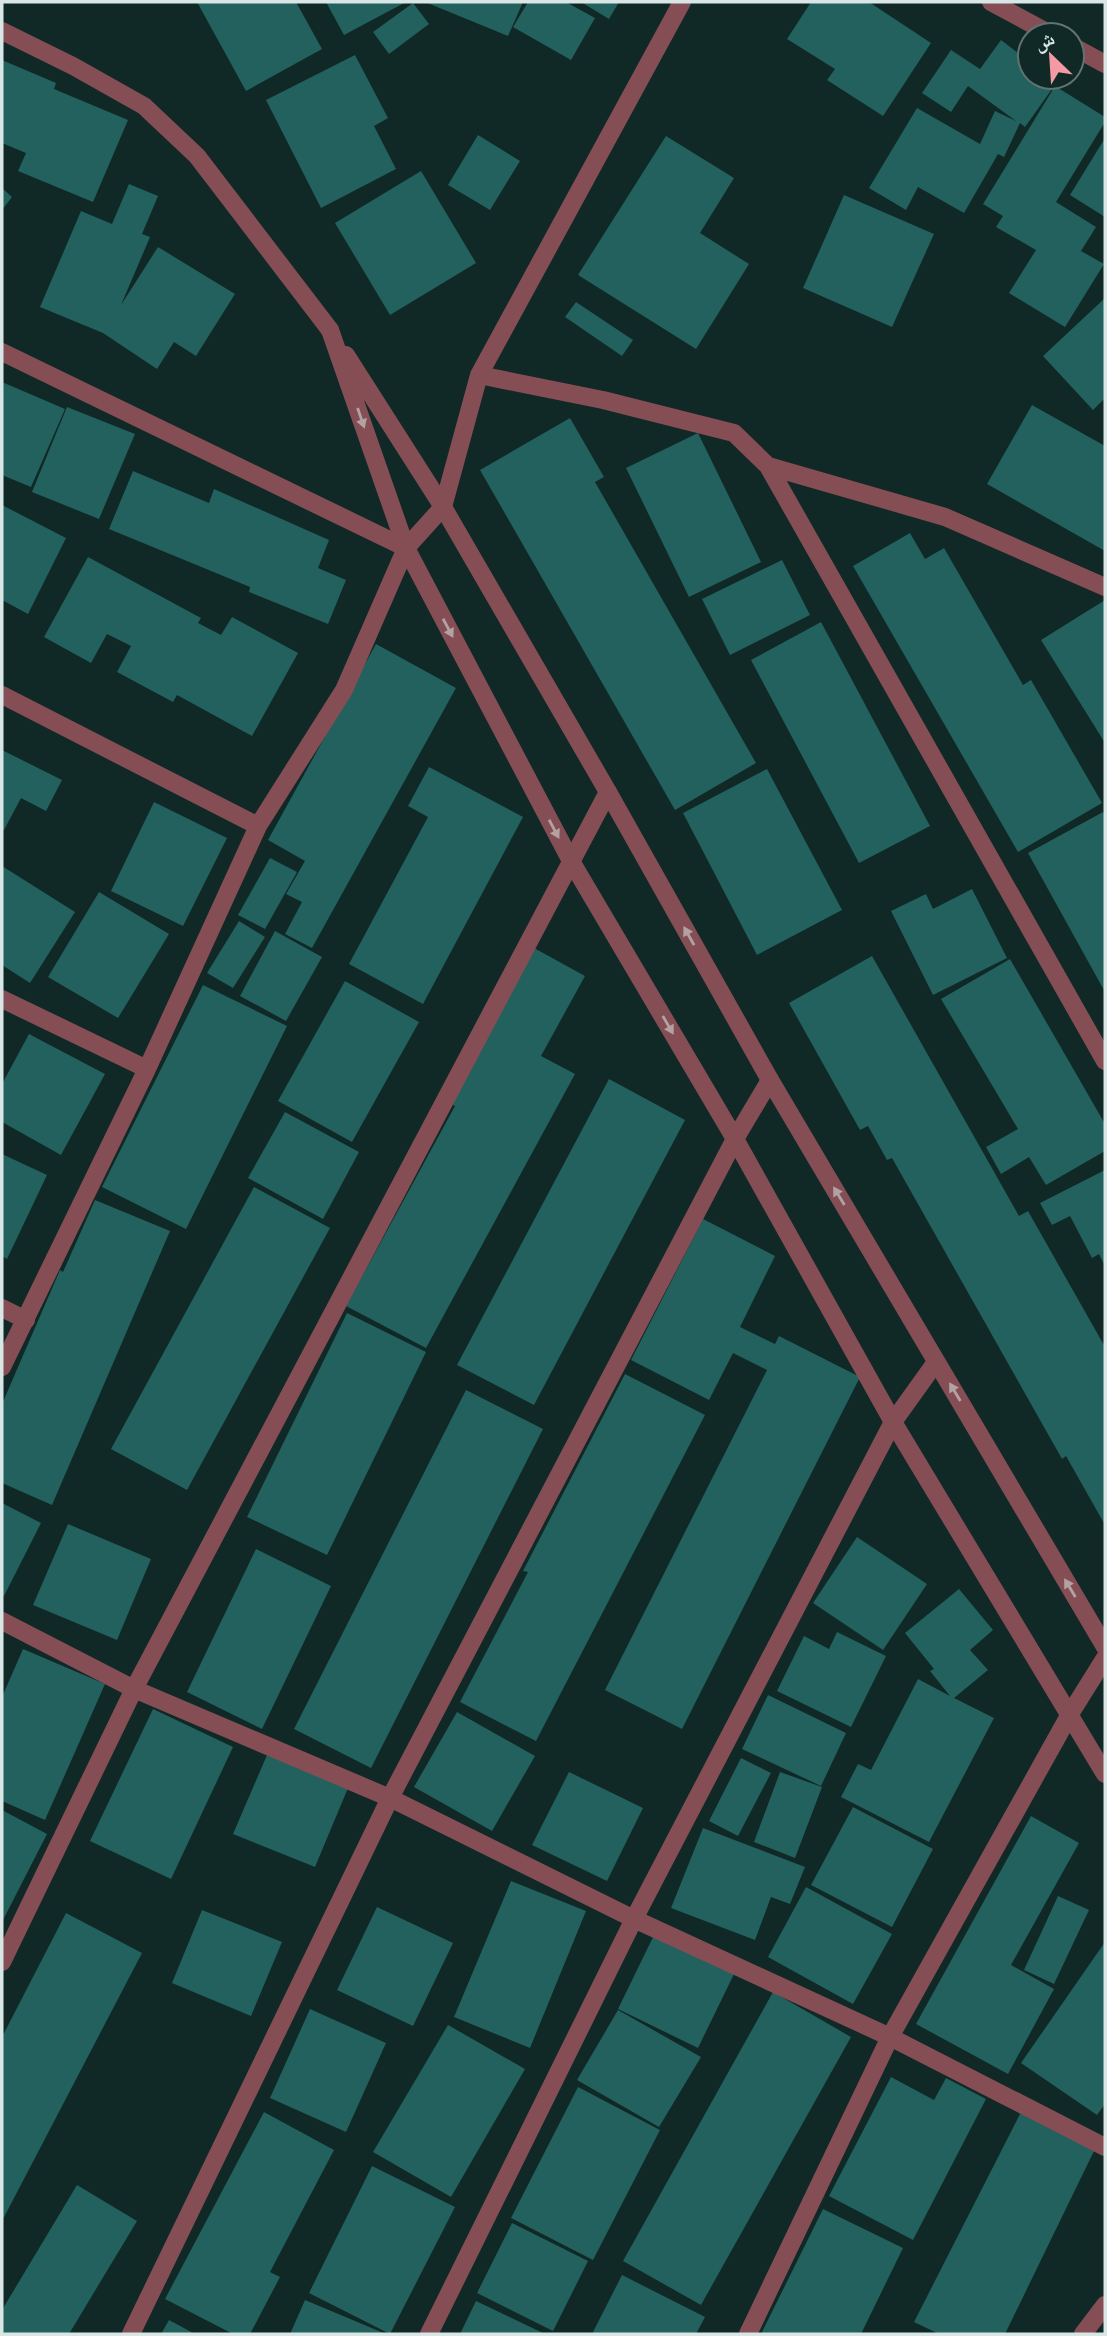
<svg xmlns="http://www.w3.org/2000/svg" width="1107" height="2336" font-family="Helvetica,'Noto Naskh Arabic',sans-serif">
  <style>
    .building { fill: #22615d }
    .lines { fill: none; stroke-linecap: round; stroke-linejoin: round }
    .minor { stroke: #854e55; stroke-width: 18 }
    .tertiary { stroke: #854e55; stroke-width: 18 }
    .oneway { fill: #b3a2a4 }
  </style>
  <rect width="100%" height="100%" fill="#102826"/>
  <path class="building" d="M 197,2 L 296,2 L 322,49 L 246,91 Z
    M 326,2 L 406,2 L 344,35 Z
    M 425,2 L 523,2 L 508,36 Z
    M 528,2 L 566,2 L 595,18 L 571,60 L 513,27 Z
    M 581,2 L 619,2 L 609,19 Z
    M 811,2 L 869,2 L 931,43 L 883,116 L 827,80 L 835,69 L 787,39 Z
    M 413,3 L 429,24 L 389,54 L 373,32 Z
    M 1001,40 L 1030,62 L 1030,77 L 1051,77 L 1057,82 L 1025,127 L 1020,123 L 1004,157 L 998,154 L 964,213 L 918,187 L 906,210 L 869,188 L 917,108 L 980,144 L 995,111 L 1016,121 L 968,86 L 951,112 L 922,93 L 951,50 L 980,69 Z
    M 355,55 L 388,118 L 374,126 L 396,169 L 321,208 L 266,100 Z
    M 2,60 L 56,83 L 54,89 L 128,120 L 93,202 L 18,171 L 26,153 L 2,143 Z
    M 1055,86 L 1105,117 L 1105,122 L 1056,202 L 1096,227 L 1081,251 L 1104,264 L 1065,327 L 1009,293 L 1036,250 L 996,227 L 1003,216 L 983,204 Z
    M 478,135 L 520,161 L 490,210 L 448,185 Z
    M 666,136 L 734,178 L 700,233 L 749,264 L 696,349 L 578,275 Z
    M 1105,138 L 1105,217 L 1070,195 Z
    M 421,171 L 476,263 L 390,315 L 335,223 Z
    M 129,184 L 158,196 L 142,234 L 150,237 L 121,305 L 158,247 L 235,294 L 196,356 L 174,342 L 157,369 L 103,333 L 40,307 L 81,211 L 112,224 Z
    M 2,188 L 12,197 L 2,210 Z
    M 844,195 L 934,234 L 892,327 L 803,288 Z
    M 1105,298 L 1105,398 L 1093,410 L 1043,356 Z
    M 576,302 L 633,340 L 622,356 L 565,317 Z
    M 2,382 L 65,409 L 31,487 L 2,475 Z
    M 1032,405 L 1105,446 L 1105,551 L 987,484 Z
    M 67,407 L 135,434 L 99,519 L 32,492 Z
    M 570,418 L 604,477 L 595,482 L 756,763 L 675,810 L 480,470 Z
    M 698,433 L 761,562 L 689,597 L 626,468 Z
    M 133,471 L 209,503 L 214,489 L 329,540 L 318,568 L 346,580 L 328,624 L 249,592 L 250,587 L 109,529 Z
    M 2,505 L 66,538 L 28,614 L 2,600 Z
    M 910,533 L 925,559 L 944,548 L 1023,685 L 1031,680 L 1102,803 L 1018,852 L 853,566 Z
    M 88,557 L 201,618 L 198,623 L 221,635 L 232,617 L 298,653 L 252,736 L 177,695 L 173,702 L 117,672 L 131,646 L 107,634 L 91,663 L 44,637 Z
    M 782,560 L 810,615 L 730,655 L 702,599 Z
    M 1105,600 L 1105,743 L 1041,640 Z
    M 821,622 L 930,826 L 859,863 L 751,660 Z
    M 376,644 L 456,688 L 312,948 L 285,934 L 302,902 L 286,894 L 305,861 L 268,840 Z
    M 2,750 L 62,780 L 46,811 L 21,798 L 4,830 L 2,829 Z
    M 429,767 L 523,817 L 423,1004 L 349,964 L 428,817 L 408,806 Z
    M 767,769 L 842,910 L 757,955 L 683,813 Z
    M 154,802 L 227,838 L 183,926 L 111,891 Z
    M 1103,812 L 1105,816 L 1105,992 L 1028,853 Z
    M 270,858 L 297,872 L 265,929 L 238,915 Z
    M 2,866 L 75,912 L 30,983 L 2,965 Z
    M 972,889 L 1007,958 L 933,995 L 891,911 L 926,894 L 933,909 Z
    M 99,892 L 169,934 L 118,1018 L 48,977 Z
    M 239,921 L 265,937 L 233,988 L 207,973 Z
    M 275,931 L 322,957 L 286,1021 L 240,996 Z
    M 534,948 L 585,976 L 541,1056 L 575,1074 L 426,1348 L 346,1306 L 455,1106 L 450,1103 Z
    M 872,956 L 1019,1216 L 1028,1211 L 1105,1347 L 1105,1525 L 1066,1456 L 1062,1459 L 892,1158 L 887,1160 L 868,1126 L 860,1130 L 789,1003 Z
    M 1010,959 L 1105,1124 L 1105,1151 L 1046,1185 L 1029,1157 L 1001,1174 L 986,1147 L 1018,1129 L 941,999 Z
    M 345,981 L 419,1022 L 352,1142 L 278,1101 Z
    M 203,985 L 287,1026 L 186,1229 L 102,1187 Z
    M 29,1034 L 105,1074 L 61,1155 L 2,1122 L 2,1084 Z
    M 609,1079 L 685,1120 L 534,1405 L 457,1365 Z
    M 285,1112 L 359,1152 L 323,1219 L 248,1178 Z
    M 2,1154 L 47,1175 L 7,1259 L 2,1256 Z
    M 1105,1170 L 1105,1266 L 1099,1254 L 1092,1258 L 1070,1216 L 1052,1225 L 1040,1203 Z
    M 254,1187 L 330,1228 L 187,1490 L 111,1449 Z
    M 95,1200 L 170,1231 L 52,1505 L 2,1483 L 2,1404 L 60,1270 L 63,1272 Z
    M 703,1219 L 775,1256 L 740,1327 L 775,1344 L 779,1336 L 860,1377 L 682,1729 L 605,1690 L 767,1370 L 733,1353 L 709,1400 L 631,1360 Z
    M 347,1313 L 426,1352 L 327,1555 L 247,1517 Z
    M 625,1374 L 705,1415 L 536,1741 L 460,1702 L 528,1572 L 523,1571 Z
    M 466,1390 L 543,1429 L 371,1768 L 294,1729 Z
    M 2,1503 L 41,1523 L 4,1596 L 2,1595 Z
    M 68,1524 L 151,1559 L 117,1640 L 33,1605 Z
    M 857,1537 L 927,1584 L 883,1650 L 813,1603 Z
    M 256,1549 L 331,1586 L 262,1729 L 187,1692 Z
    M 959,1589 L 993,1630 L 970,1650 L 988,1670 L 954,1698 L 994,1718 L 929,1842 L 841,1797 L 858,1764 L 871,1770 L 918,1679 L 950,1696 L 930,1671 L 934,1669 L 905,1633 Z
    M 837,1632 L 886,1656 L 851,1727 L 777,1691 L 804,1636 L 829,1649 Z
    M 23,1649 L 105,1684 L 45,1820 L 2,1801 L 2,1697 Z
    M 768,1695 L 846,1733 L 821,1786 L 742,1749 Z
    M 153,1709 L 233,1747 L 171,1879 L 90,1841 Z
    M 457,1712 L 535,1756 L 492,1831 L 414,1787 Z
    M 267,1755 L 348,1788 L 315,1867 L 233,1834 Z
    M 741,1758 L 771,1773 L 738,1836 L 709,1821 Z
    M 569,1772 L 643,1808 L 607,1881 L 532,1845 Z
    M 780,1772 L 822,1787 L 795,1858 L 754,1842 Z
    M 853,1807 L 933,1849 L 892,1927 L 811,1885 Z
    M 2,1810 L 47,1834 L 2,1922 Z
    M 1031,1816 L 1079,1843 L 1011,1965 L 1054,1989 L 1008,2074 L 916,2024 Z
    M 703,1828 L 805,1867 L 790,1904 L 771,1897 L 755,1940 L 671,1908 Z
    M 511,1881 L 586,1911 L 530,2048 L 454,2017 Z
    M 806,1887 L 892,1934 L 853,2004 L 768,1957 Z
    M 1058,1896 L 1089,1910 L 1054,1984 L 1024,1970 Z
    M 377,1907 L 453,1943 L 413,2026 L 337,1990 Z
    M 202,1910 L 282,1942 L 251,2016 L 172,1983 Z
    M 66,1913 L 142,1953 L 2,2221 L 2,2037 Z
    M 656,1931 L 736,1970 L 698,2048 L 618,2009 Z
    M 1105,1942 L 1105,2104 L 1097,2115 L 1021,2063 Z
    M 773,1992 L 851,2037 L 701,2305 L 623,2261 Z
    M 310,2009 L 386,2043 L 346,2132 L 270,2098 Z
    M 618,2010 L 701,2057 L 659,2127 L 577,2080 Z
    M 448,2025 L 525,2069 L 451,2197 L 373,2152 Z
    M 891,2077 L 934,2100 L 946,2078 L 986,2099 L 913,2240 L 829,2196 Z
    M 578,2087 L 660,2130 L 593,2260 L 511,2218 Z
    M 264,2112 L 334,2150 L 270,2272 L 280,2277 L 250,2334 L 233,2334 L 165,2299 Z
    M 1021,2112 L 1095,2149 L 1005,2334 L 939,2334 L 914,2322 Z
    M 372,2166 L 455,2207 L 390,2334 L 309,2293 Z
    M 77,2185 L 137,2221 L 69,2334 L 2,2334 L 2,2310 Z
    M 823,2209 L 903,2248 L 861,2334 L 761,2334 Z
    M 512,2223 L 588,2261 L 553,2331 L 477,2293 Z
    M 622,2275 L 705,2317 L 696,2334 L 592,2334 Z
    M 305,2300 L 386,2334 L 290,2334 Z
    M 476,2301 L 545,2334 L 460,2334 Z
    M 169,2320 L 195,2334 L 161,2334 Z"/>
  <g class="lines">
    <path class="minor" d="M 991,2 L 1052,35
      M 2,31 L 73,66 L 144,106 L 197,156 L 330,330
      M 1072,46 L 1105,64
      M 2,352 L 406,548
      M 479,375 L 603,400 L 734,433 L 768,466 L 945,517 L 1105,587
      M 768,466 L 1105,1061
      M 2,695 L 258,826
      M 2,999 L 147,1069
      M 2,1308 L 26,1320
      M 2,1367 L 147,1069 L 258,826 L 344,690 L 406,548 L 443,507 L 479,375 L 682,2
      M 2,1621 L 134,1689 L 390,1798 L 634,1919 L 890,2037 L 1105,2147
      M 2,1962 L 134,1689 L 608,792
      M 131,2334 L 390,1798 L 735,1139 L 770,1080
      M 429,2334 L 634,1919 L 893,1422 L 936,1362
      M 748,2334 L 890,2037 L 1070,1714 L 1105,1658"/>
    <path class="tertiary" d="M 330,330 L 406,548 L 571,861 L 735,1139 L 893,1422 L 1105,1774
      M 346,355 L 443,507 L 608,792 L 770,1080 L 1105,1647
      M 1083,2334 L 1105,2305"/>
  </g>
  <defs><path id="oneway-solid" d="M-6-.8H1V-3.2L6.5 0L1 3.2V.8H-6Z" transform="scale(1.75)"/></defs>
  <g class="oneway">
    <use href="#oneway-solid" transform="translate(361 418) rotate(71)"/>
    <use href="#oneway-solid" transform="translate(448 628) rotate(62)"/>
    <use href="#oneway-solid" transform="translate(554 829) rotate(62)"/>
    <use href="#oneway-solid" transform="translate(689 936) rotate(-119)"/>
    <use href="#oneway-solid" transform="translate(668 1025) rotate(60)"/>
    <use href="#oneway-solid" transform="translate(839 1196) rotate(-121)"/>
    <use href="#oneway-solid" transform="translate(955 1392) rotate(-121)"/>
    <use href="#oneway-solid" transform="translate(1070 1588) rotate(-121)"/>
  </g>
  <rect width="1107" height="2336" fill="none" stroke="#d8e6e5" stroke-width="7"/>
  <g transform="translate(1051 56) rotate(335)"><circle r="33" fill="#102826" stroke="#607472" stroke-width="2"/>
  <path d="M0-5L12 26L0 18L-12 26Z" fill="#f49aa4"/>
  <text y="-10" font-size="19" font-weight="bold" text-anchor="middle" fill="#d8e6e5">ش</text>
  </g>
</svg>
